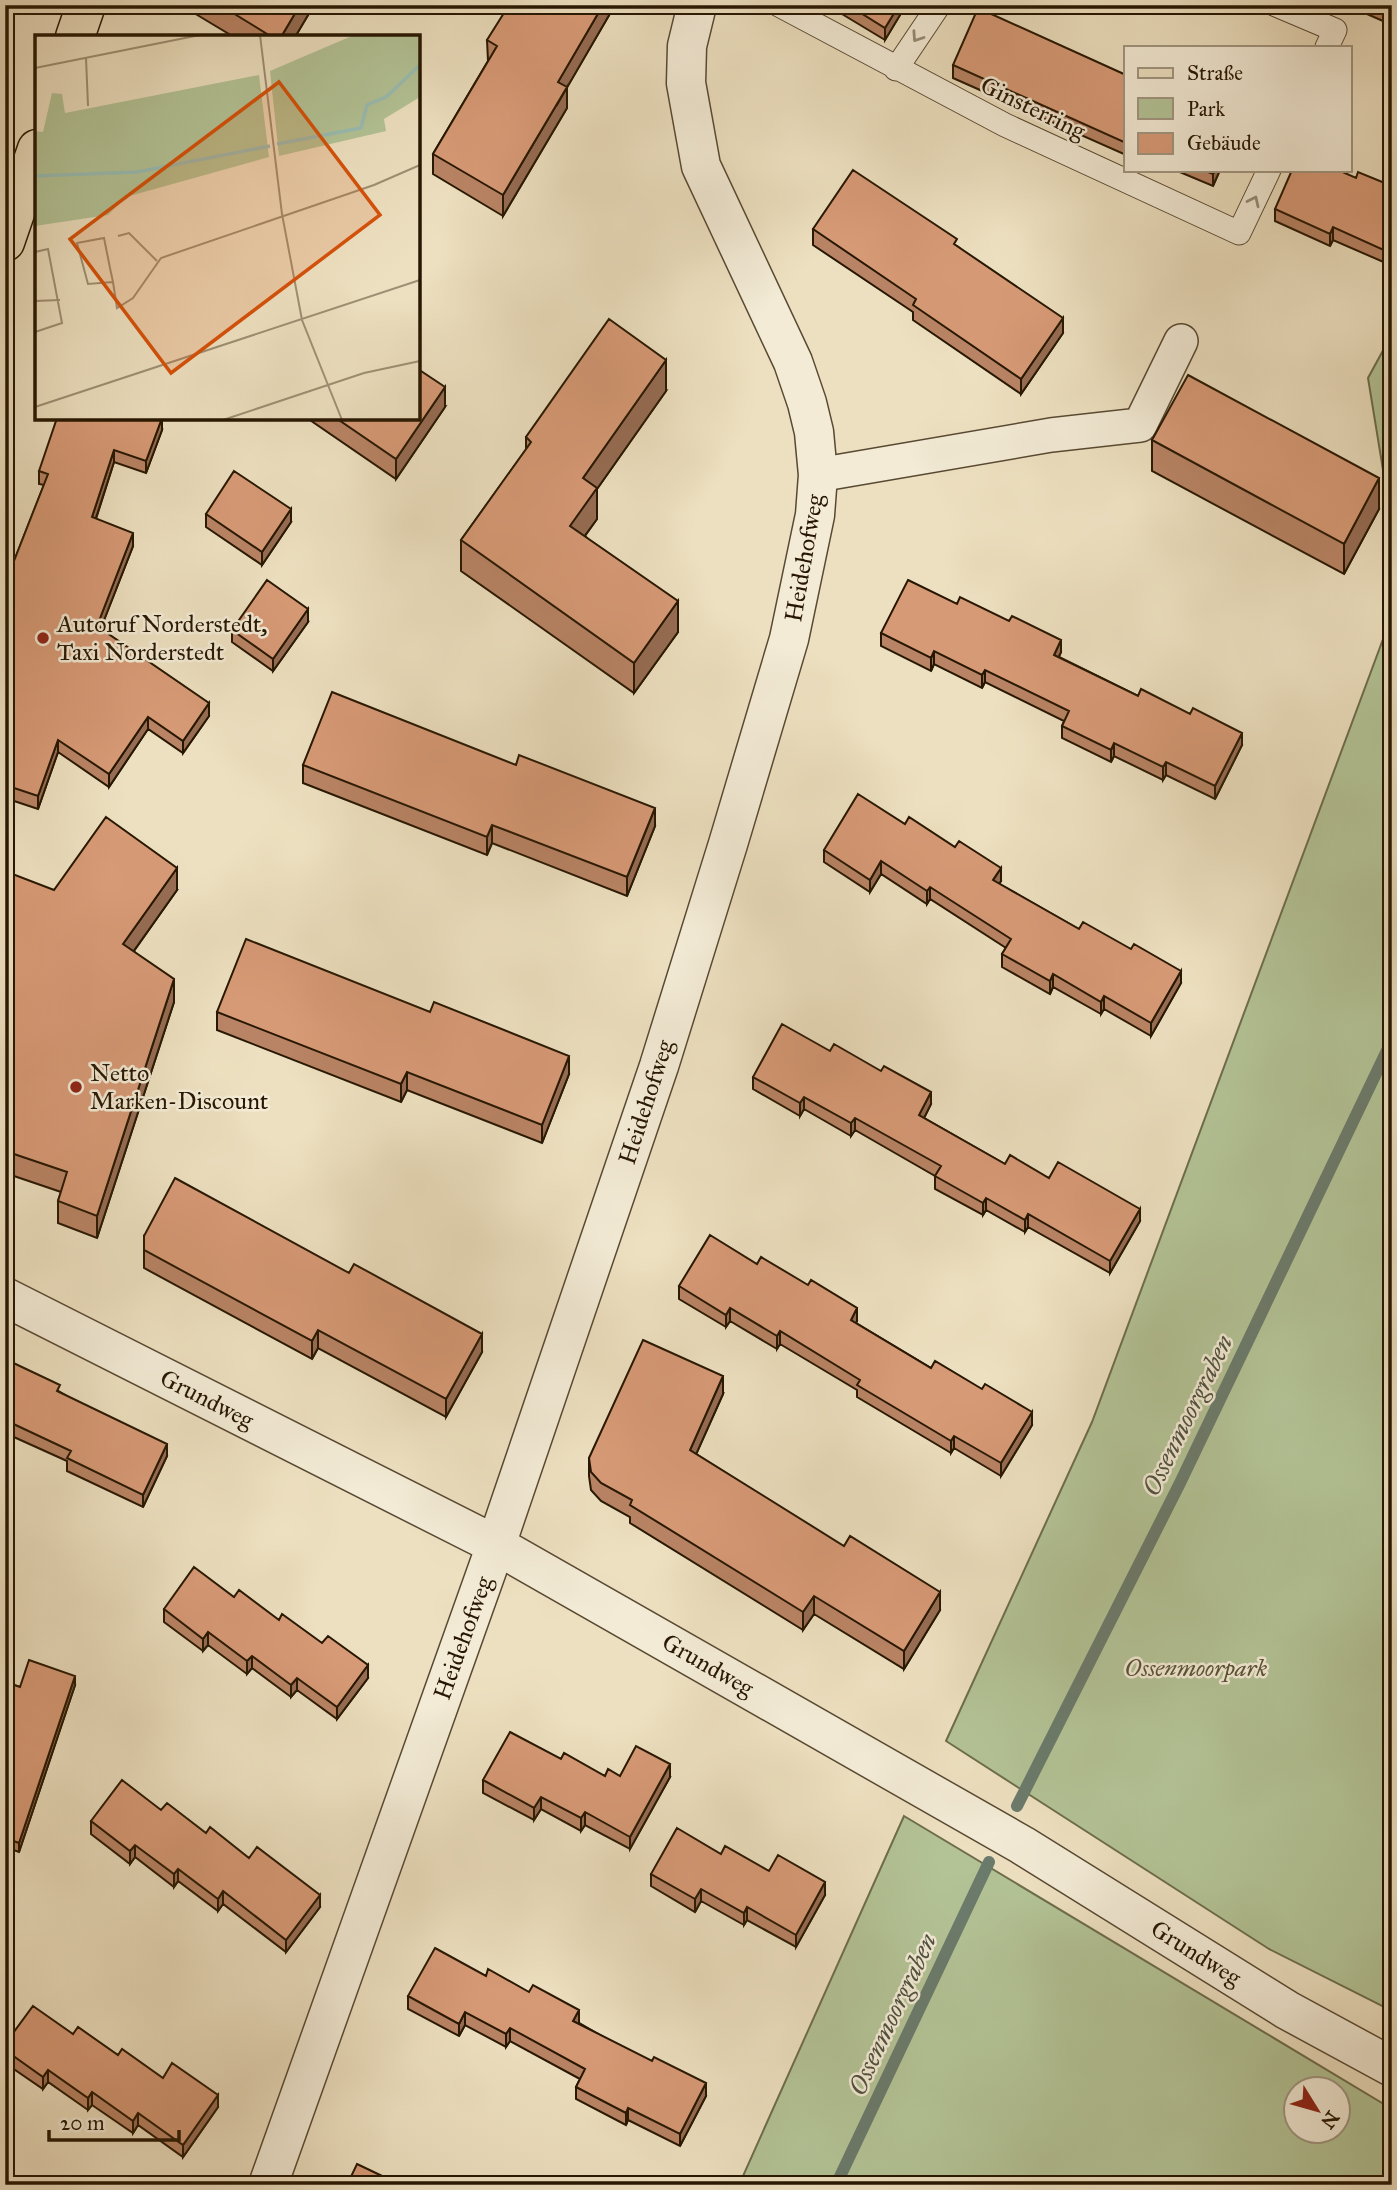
<svg xmlns="http://www.w3.org/2000/svg" width="1397" height="2190" font-family="'IM FELL Great Primer',serif">
  <style>
    .green { fill: #b3c396; stroke: #6d6d4c; stroke-width: 2; fill-rule: evenodd }
    .lines { fill: none; stroke-linecap: round; stroke-linejoin: round }
    .stream { stroke: #6b7b6c; stroke-width: 12 }
    .service-casing { stroke: #584932; stroke-width: 25 }
    .pedestrian-casing { stroke: #584932; stroke-width: 36 }
    .minor-casing { stroke: #584932; stroke-width: 41 }
    .primary-casing { stroke: #271702; stroke-width: 41 }
    .service { stroke: #f3ebd6; stroke-width: 23 }
    .pedestrian { stroke: #f3ebd6; stroke-width: 33 }
    .minor { stroke: #f3ebd6; stroke-width: 38 }
    .primary { stroke: #ede0c0; stroke-width: 38 }
    .wall { fill: #b98465; stroke: #271702; stroke-width: 2 }
    .shaded-wall { fill: #966c53; stroke: #271702; stroke-width: 2 }
    .building { fill: #d79a76; stroke: #271702; stroke-width: 2 }
    .oneway { stroke: #978c77 }
    .poi-dot { fill: #8f2418; stroke: #f3ebd6; stroke-width: 2.5 }
    .labels { text-anchor: middle; stroke-width: 5; stroke-linejoin: round; paint-order: stroke }
    .street-label { font-size: 24px; fill: #271702; stroke: #f3ebd6 }
    .poi-label { font-size: 24px; fill: #271702; stroke: #f3ebd6; text-anchor: start }
    .park-label { font-size: 24px; font-style: italic; fill: #585336; stroke: #f3ebd6 }
    .water-label { font-size: 26px; font-style: italic; fill: #4f5140; stroke: #f3ebd6 }
    .inset-river { fill: none; stroke: #99bdb2; stroke-width: 3.5 }
    .inset-road { fill: none; stroke: #9e9074; stroke-width: 2 }
    .view { fill: #d5520b; fill-opacity: 0.15; stroke: #d5520b; stroke-width: 3.5 }
    .inset-edge { fill: none; stroke: #271702; stroke-width: 3.5 }
  </style>
  <rect width="100%" height="100%" fill="#ede0c0"/>
  <filter id="stains"><feTurbulence type="fractalNoise" baseFrequency=".00286" numOctaves="4"/><feColorMatrix values="0 0 0 0 .2 0 0 0 0 .09 0 0 0 0 .02 0 0 0 .5 -.17"/></filter>
  <radialGradient id="worn" r=".72"><stop offset=".6" stop-color="#630" stop-opacity="0"/><stop offset="1" stop-color="#630" stop-opacity=".3"/></radialGradient>
  <path class="green" d="M 1392,334 L 1392,525 L 1368,378 Z
    M 1392,615 L 1392,2011 L 1269,1949 L 946,1741 L 1092,1422 Z
    M 904,1816 L 1392,2109 L 1392,2185 L 739,2185 ZM 1296,2088 L 1338,2088 L 1338,2130 L 1296,2130 Z"/>
  <g class="lines">
    <path class="stream" d="M 1017,1806 L 1180,1483 L 1392,1040
      M 836,2185 L 989,1862"/>
    <defs>
      <path id="service" d="M 779,5 L 1005,125 L 1239,233 L 1269,170
        M 1276,5 L 1335,30 L 1327,47
        M 896,69 L 939,5"/>
      <path id="pedestrian" d="M 818,475 L 1051,435 L 1140,425 L 1181,341"/>
      <path id="minor" d="M 5,1297 L 496,1545 L 1022,1845 L 1287,2010 L 1392,2067
        M 268,2185 L 496,1545 L 659,1066 L 728,844 L 789,639 L 815,515 L 818,475 L 814,432 L 807,403 L 793,362 L 701,166 L 686,83 L 687,46 L 697,5"/>
      <path id="primary" d="M 75,37 L 86,5
        M 5,242 L 37,149"/>
    </defs>
    <use href="#service" class="service-casing"/>
    <use href="#pedestrian" class="pedestrian-casing"/>
    <use href="#minor" class="minor-casing"/>
    <use href="#primary" class="primary-casing"/>
    <use href="#service" class="service"/>
    <use href="#pedestrian" class="pedestrian"/>
    <use href="#minor" class="minor"/>
    <use href="#primary" class="primary"/>
  </g>
  <path class="wall" d="M 194,5 L 314,5 L 295,37 L 234,37 L 194,13 Z
    M 615,5 L 567,87 L 567,108 L 503,216 L 433,174 L 433,154 L 488,61 L 487,40 Z
    M 832,5 L 906,5 L 885,40 L 832,8 Z
    M 1367,5 L 1392,5 L 1392,25 L 1367,14 Z
    M 953,65 L 1126,75 L 1126,155 L 953,78 Z
    M 1175,170 L 1220,170 L 1213,186 Z
    M 1356,178 L 1392,186 L 1392,257 L 1388,264 L 1333,240 L 1330,246 L 1275,221 L 1275,209 Z
    M 813,229 L 957,246 L 1063,333 L 1021,394 L 913,320 L 913,312 L 813,245 Z
    M 666,391 L 597,489 L 597,519 L 585,536 L 678,632 L 634,693 L 461,571 L 461,540 L 526,450 L 526,437 Z
    M 445,407 L 396,479 L 307,418 L 418,418 Z
    M 162,430 L 146,473 L 114,462 L 96,519 L 133,546 L 101,628 L 209,716 L 183,753 L 148,729 L 109,787 L 58,752 L 38,809 L 5,798 L 5,584 L 44,485 L 39,484 L 39,471 Z
    M 1152,440 L 1379,509 L 1344,574 L 1152,471 Z
    M 206,514 L 291,522 L 262,565 L 206,527 Z
    M 957,604 L 1061,652 L 1059,657 L 1138,696 L 1242,745 L 1215,799 L 1166,775 L 1163,780 L 1114,756 L 1111,762 L 1062,738 L 1062,726 L 1064,721 L 985,682 L 982,688 L 934,664 L 931,671 L 881,646 L 881,633 Z
    M 308,622 L 273,671 L 232,642 L 232,630 Z
    M 303,765 L 655,826 L 627,896 L 492,843 L 487,855 L 303,783 Z
    M 905,824 L 1001,881 L 999,884 L 1079,929 L 1181,983 L 1151,1036 L 1104,1009 L 1101,1014 L 1053,987 L 1050,994 L 1002,967 L 1002,954 L 1006,948 L 930,899 L 927,904 L 881,874 L 870,892 L 824,862 L 824,850 Z
    M 5,886 L 54,890 L 177,890 L 134,951 L 174,1002 L 97,1238 L 58,1223 L 58,1201 L 61,1192 L 5,1173 Z
    M 217,1012 L 569,1074 L 542,1143 L 407,1090 L 401,1102 L 217,1030 Z
    M 830,1051 L 931,1104 L 924,1118 L 1005,1164 L 1049,1178 L 1140,1221 L 1110,1273 L 1028,1227 L 1025,1232 L 986,1210 L 983,1215 L 935,1189 L 935,1176 L 855,1130 L 851,1136 L 804,1109 L 800,1116 L 753,1089 L 753,1077 Z
    M 144,1236 L 482,1352 L 446,1417 L 318,1348 L 312,1359 L 144,1268 Z
    M 757,1264 L 857,1321 L 856,1323 L 931,1368 L 1032,1425 L 1001,1476 L 954,1448 L 951,1453 L 857,1397 L 857,1390 L 780,1344 L 777,1349 L 730,1321 L 726,1327 L 679,1299 L 679,1286 Z
    M 5,1359 L 167,1456 L 143,1507 L 67,1471 L 67,1461 L 5,1433 Z
    M 723,1394 L 696,1454 L 940,1610 L 904,1669 L 814,1614 L 803,1630 L 630,1523 L 630,1517 L 601,1501 L 591,1490 L 589,1476 L 589,1458 Z
    M 234,1597 L 279,1620 L 368,1678 L 337,1719 L 297,1690 L 291,1697 L 252,1668 L 247,1674 L 208,1645 L 203,1651 L 164,1622 L 164,1609 Z
    M 5,1682 L 20,1687 L 75,1685 L 19,1852 L 5,1847 Z
    M 561,1759 L 605,1776 L 670,1777 L 630,1849 L 585,1825 L 581,1831 L 541,1809 L 534,1820 L 483,1793 L 483,1780 Z
    M 161,1810 L 249,1858 L 320,1907 L 286,1952 L 223,1904 L 218,1911 L 178,1881 L 174,1887 L 135,1857 L 130,1864 L 91,1834 L 91,1821 Z
    M 721,1854 L 769,1871 L 825,1895 L 796,1947 L 747,1920 L 744,1925 L 701,1901 L 695,1912 L 651,1886 L 651,1874 Z
    M 486,1976 L 579,2023 L 706,2096 L 680,2146 L 628,2120 L 626,2125 L 576,2099 L 576,2087 L 580,2079 L 510,2041 L 506,2047 L 465,2025 L 459,2036 L 408,2009 L 408,1996 Z
    M 73,2034 L 118,2055 L 218,2107 L 183,2157 L 138,2125 L 133,2133 L 92,2105 L 88,2110 L 48,2082 L 43,2089 L 5,2063 L 5,2044 Z"/>
  <path class="shaded-wall" d="M 300,5 L 314,5 L 295,37 L 281,37 Z
    M 603,5 L 615,5 L 558,103 L 558,82 Z
    M 899,5 L 906,5 L 885,40 L 885,28 Z
    M 567,87 L 567,108 L 503,216 L 503,195 Z
    M 1215,170 L 1220,170 L 1213,186 L 1213,174 Z
    M 1333,227 L 1333,240 L 1330,246 L 1330,234 Z
    M 1392,244 L 1392,257 L 1388,264 L 1388,252 Z
    M 1063,318 L 1063,333 L 1021,394 L 1021,379 Z
    M 666,360 L 666,391 L 597,489 L 597,519 L 570,556 L 570,526 L 583,478 Z
    M 445,387 L 445,407 L 396,479 L 396,459 Z
    M 162,418 L 162,430 L 146,473 L 146,461 Z
    M 114,450 L 114,462 L 92,530 L 92,517 Z
    M 1379,478 L 1379,509 L 1344,574 L 1344,544 Z
    M 291,509 L 291,522 L 262,565 L 262,552 Z
    M 133,533 L 133,546 L 97,638 L 97,626 Z
    M 678,601 L 678,632 L 634,693 L 634,663 Z
    M 308,609 L 308,622 L 273,671 L 273,659 Z
    M 1061,640 L 1061,652 L 1054,667 L 1054,655 Z
    M 934,651 L 934,664 L 931,671 L 931,658 Z
    M 985,670 L 985,682 L 982,688 L 982,675 Z
    M 209,703 L 209,716 L 183,753 L 183,741 Z
    M 148,717 L 148,729 L 109,787 L 109,774 Z
    M 1242,733 L 1242,745 L 1215,799 L 1215,786 Z
    M 58,740 L 58,752 L 38,809 L 38,796 Z
    M 1114,743 L 1114,756 L 1111,762 L 1111,750 Z
    M 1166,762 L 1166,775 L 1163,780 L 1163,767 Z
    M 655,808 L 655,826 L 627,896 L 627,877 Z
    M 492,825 L 492,843 L 487,855 L 487,837 Z
    M 881,861 L 881,874 L 870,892 L 870,880 Z
    M 177,868 L 177,890 L 123,966 L 123,944 Z
    M 1001,868 L 1001,881 L 993,893 L 993,880 Z
    M 930,887 L 930,899 L 927,904 L 927,891 Z
    M 1181,971 L 1181,983 L 1151,1036 L 1151,1023 Z
    M 1053,974 L 1053,987 L 1050,994 L 1050,981 Z
    M 174,979 L 174,1002 L 97,1238 L 97,1216 Z
    M 1104,996 L 1104,1009 L 1101,1014 L 1101,1002 Z
    M 569,1056 L 569,1074 L 542,1143 L 542,1125 Z
    M 407,1072 L 407,1090 L 401,1102 L 401,1084 Z
    M 931,1092 L 931,1104 L 919,1128 L 919,1115 Z
    M 804,1097 L 804,1109 L 800,1116 L 800,1103 Z
    M 855,1118 L 855,1130 L 851,1136 L 851,1123 Z
    M 986,1198 L 986,1210 L 983,1215 L 983,1203 Z
    M 1140,1209 L 1140,1221 L 1110,1273 L 1110,1261 Z
    M 1028,1214 L 1028,1227 L 1025,1232 L 1025,1220 Z
    M 730,1308 L 730,1321 L 726,1327 L 726,1315 Z
    M 857,1308 L 857,1321 L 851,1332 L 851,1320 Z
    M 318,1330 L 318,1348 L 312,1359 L 312,1341 Z
    M 780,1331 L 780,1344 L 777,1349 L 777,1336 Z
    M 482,1334 L 482,1352 L 446,1417 L 446,1399 Z
    M 723,1376 L 723,1394 L 690,1468 L 690,1450 Z
    M 1032,1412 L 1032,1425 L 1001,1476 L 1001,1463 Z
    M 954,1436 L 954,1448 L 951,1453 L 951,1441 Z
    M 167,1444 L 167,1456 L 143,1507 L 143,1495 Z
    M 940,1592 L 940,1610 L 904,1669 L 904,1651 Z
    M 814,1596 L 814,1614 L 803,1630 L 803,1612 Z
    M 208,1632 L 208,1645 L 203,1651 L 203,1639 Z
    M 252,1656 L 252,1668 L 247,1674 L 247,1661 Z
    M 368,1665 L 368,1678 L 337,1719 L 337,1707 Z
    M 75,1676 L 75,1685 L 19,1852 L 19,1843 Z
    M 297,1678 L 297,1690 L 291,1697 L 291,1685 Z
    M 670,1764 L 670,1777 L 630,1849 L 630,1837 Z
    M 541,1797 L 541,1809 L 534,1820 L 534,1808 Z
    M 585,1812 L 585,1825 L 581,1831 L 581,1818 Z
    M 135,1845 L 135,1857 L 130,1864 L 130,1851 Z
    M 178,1869 L 178,1881 L 174,1887 L 174,1874 Z
    M 825,1882 L 825,1895 L 796,1947 L 796,1935 Z
    M 701,1889 L 701,1901 L 695,1912 L 695,1899 Z
    M 223,1891 L 223,1904 L 218,1911 L 218,1899 Z
    M 320,1895 L 320,1907 L 286,1952 L 286,1940 Z
    M 747,1907 L 747,1920 L 744,1925 L 744,1913 Z
    M 579,2010 L 579,2023 L 573,2033 L 573,2021 Z
    M 465,2012 L 465,2025 L 459,2036 L 459,2024 Z
    M 510,2028 L 510,2041 L 506,2047 L 506,2034 Z
    M 48,2070 L 48,2082 L 43,2089 L 43,2077 Z
    M 706,2083 L 706,2096 L 680,2146 L 680,2134 Z
    M 92,2092 L 92,2105 L 88,2110 L 88,2098 Z
    M 218,2095 L 218,2107 L 183,2157 L 183,2145 Z
    M 628,2108 L 628,2120 L 626,2125 L 626,2113 Z
    M 138,2113 L 138,2125 L 133,2133 L 133,2121 Z"/>
  <path class="building" d="M 220,5 L 300,5 L 281,37 L 272,37 Z
    M 509,5 L 603,5 L 558,82 L 567,87 L 503,195 L 433,154 L 497,46 L 487,40 Z
    M 848,5 L 899,5 L 885,28 Z
    M 1375,5 L 1392,5 L 1392,13 Z
    M 978,8 L 1126,75 L 1126,143 L 953,65 Z
    M 853,170 L 957,239 L 954,244 L 1063,318 L 1021,379 L 913,305 L 916,299 L 813,229 Z
    M 1203,170 L 1215,170 L 1213,174 Z
    M 1292,170 L 1338,170 L 1356,178 L 1358,172 L 1392,186 L 1392,244 L 1388,252 L 1333,227 L 1330,234 L 1275,209 Z
    M 609,319 L 666,360 L 583,478 L 597,488 L 570,526 L 678,601 L 634,663 L 461,540 L 531,442 L 526,437 Z
    M 418,369 L 445,387 L 396,459 L 336,418 L 418,418 Z
    M 1188,375 L 1379,478 L 1344,544 L 1152,440 Z
    M 57,418 L 162,418 L 146,461 L 114,450 L 92,517 L 133,533 L 97,626 L 209,703 L 183,741 L 148,717 L 109,774 L 58,740 L 38,796 L 5,785 L 5,762 L 9,751 L 5,750 L 5,584 L 48,474 L 39,471 Z
    M 234,471 L 291,509 L 262,552 L 206,514 Z
    M 267,580 L 308,609 L 273,659 L 232,630 Z
    M 908,580 L 957,604 L 960,597 L 1009,621 L 1012,616 L 1061,640 L 1054,655 L 1138,696 L 1141,689 L 1190,714 L 1193,708 L 1242,733 L 1215,786 L 1166,762 L 1163,767 L 1114,743 L 1111,750 L 1062,726 L 1069,711 L 985,670 L 982,675 L 934,651 L 931,658 L 881,633 Z
    M 332,692 L 516,765 L 519,755 L 655,808 L 627,877 L 492,825 L 487,837 L 303,765 Z
    M 858,794 L 905,824 L 909,817 L 955,847 L 959,841 L 1001,868 L 993,880 L 1079,929 L 1083,922 L 1131,949 L 1134,944 L 1181,971 L 1151,1023 L 1104,996 L 1101,1002 L 1053,974 L 1050,981 L 1002,954 L 1011,939 L 930,887 L 927,891 L 881,861 L 870,880 L 824,850 Z
    M 106,817 L 177,868 L 123,944 L 174,979 L 97,1216 L 58,1201 L 67,1172 L 5,1151 L 5,886 L 10,873 L 54,890 Z
    M 246,939 L 430,1012 L 434,1002 L 569,1056 L 542,1125 L 407,1072 L 401,1084 L 217,1012 Z
    M 782,1024 L 830,1051 L 834,1044 L 881,1071 L 884,1066 L 931,1092 L 919,1115 L 1005,1164 L 1010,1155 L 1049,1178 L 1058,1162 L 1140,1209 L 1110,1261 L 1028,1214 L 1025,1220 L 986,1198 L 983,1203 L 935,1176 L 941,1166 L 855,1118 L 851,1123 L 804,1097 L 800,1103 L 753,1077 Z
    M 175,1178 L 349,1273 L 354,1264 L 482,1334 L 446,1399 L 318,1330 L 312,1341 L 144,1250 L 144,1236 Z
    M 710,1235 L 757,1264 L 761,1257 L 808,1285 L 811,1280 L 857,1308 L 851,1320 L 931,1368 L 935,1361 L 982,1389 L 985,1384 L 1032,1412 L 1001,1463 L 954,1436 L 951,1441 L 857,1385 L 860,1380 L 780,1331 L 777,1336 L 730,1308 L 726,1315 L 679,1286 Z
    M 643,1340 L 723,1376 L 690,1450 L 844,1546 L 850,1536 L 940,1592 L 904,1651 L 814,1596 L 803,1612 L 630,1505 L 632,1500 L 601,1483 L 591,1472 L 589,1458 Z
    M 5,1359 L 60,1385 L 57,1391 L 167,1444 L 143,1495 L 67,1458 L 71,1451 L 5,1420 Z
    M 194,1567 L 234,1597 L 239,1590 L 279,1620 L 282,1614 L 322,1643 L 328,1636 L 368,1665 L 337,1707 L 297,1678 L 291,1685 L 252,1656 L 247,1661 L 208,1632 L 203,1639 L 164,1609 Z
    M 29,1660 L 75,1676 L 19,1843 L 5,1838 L 5,1682 L 20,1687 Z
    M 510,1732 L 561,1759 L 564,1753 L 605,1776 L 608,1769 L 620,1776 L 636,1746 L 670,1764 L 630,1837 L 585,1812 L 581,1818 L 541,1797 L 534,1808 L 483,1780 Z
    M 122,1780 L 161,1810 L 167,1803 L 206,1833 L 210,1827 L 249,1858 L 257,1847 L 320,1895 L 286,1940 L 223,1891 L 218,1899 L 178,1869 L 174,1874 L 135,1845 L 130,1851 L 91,1821 Z
    M 677,1828 L 721,1854 L 725,1846 L 769,1871 L 778,1855 L 825,1882 L 796,1935 L 747,1907 L 744,1913 L 701,1889 L 695,1899 L 651,1874 Z
    M 435,1948 L 486,1976 L 488,1969 L 529,1992 L 533,1985 L 579,2010 L 573,2021 L 652,2061 L 654,2057 L 706,2083 L 680,2134 L 628,2108 L 626,2113 L 576,2087 L 585,2069 L 510,2028 L 506,2034 L 465,2012 L 459,2024 L 408,1996 Z
    M 33,2006 L 73,2034 L 78,2027 L 118,2055 L 122,2049 L 163,2078 L 172,2063 L 218,2095 L 183,2145 L 138,2113 L 133,2121 L 92,2092 L 88,2098 L 48,2070 L 43,2077 L 5,2050 L 5,2044 Z
    M 357,2164 L 401,2185 L 347,2185 Z"/>
  <defs><path id="oneway-chevron" d="M-2-3.5L2.5 0L-2 3.5" fill="none" stroke-width="1.6" stroke-linecap="round" stroke-linejoin="round" transform="scale(1.75)"/></defs>
  <g class="oneway">
    <use href="#oneway-chevron" transform="translate(917 37) rotate(124)"/>
    <use href="#oneway-chevron" transform="translate(1254 201) rotate(-65)"/>
  </g>
  <g class="poi-dot">
    <circle cx="43" cy="638" r="7"/>
    <circle cx="76" cy="1087" r="7"/>
  </g>
  <g class="labels">
    <g class="street-label">
      <text transform="translate(1033 108) rotate(26)" y="8">Ginsterring</text>
      <text transform="translate(804 558) rotate(-80)" y="8">Heidehofweg</text>
      <text transform="translate(646 1102) rotate(-72)" y="8">Heidehofweg</text>
      <text transform="translate(207 1399) rotate(27)" y="8">Grundweg</text>
      <text transform="translate(463 1638) rotate(-70)" y="8">Heidehofweg</text>
      <text transform="translate(708 1665) rotate(30)" y="8">Grundweg</text>
      <text transform="translate(1196 1953) rotate(32)" y="8">Grundweg</text>
    </g>
    <g class="poi-label">
      <text x="57" y="632">Autoruf Norderstedt,<tspan x="57" dy="28">Taxi Norderstedt</tspan></text>
      <text x="90" y="1081">Netto<tspan x="90" dy="28">Marken-Discount</tspan></text>
    </g>
    <g class="park-label">
      <text x="1196" y="1676">Ossenmoorpark</text>
    </g>
    <g class="water-label">
      <text transform="translate(1187 1415) rotate(-64)" y="9">Ossenmoorgraben</text>
      <text transform="translate(892 2014) rotate(-65)" y="9">Ossenmoorgraben</text>
    </g>
  </g>
  <g transform="translate(35 35)">
    <rect width="385" height="385" fill="#ede0c0"/>
    <path d="M 319,0 L 385,0 L 385,62 L 349,84 L 351,96 L 244,121 L 235,36 ZM 224,40 L 234,122 L 91,162 L 73,180 L 0,191 L 0,96 L 8,97 L 17,58 L 27,59 L 30,78 Z" fill="#b3c396"/>
    <path class="inset-river" d="M 242,109 L 326,93 L 332,70 L 351,62 L 385,30M 0,141 L 102,137 L 235,111"/>
    <path class="inset-road" d="M 225,0 L 247,179 L 267,285 L 307,385M 51,23 L 53,71M 0,33 L 165,0M 83,201 L 94,198 L 122,226M 0,217 L 13,214 L 27,288 L 0,297M 78,247 L 53,249 L 42,208 L 69,203 L 75,233 L 78,247 L 82,273 L 98,263 L 126,223 L 339,150 L 385,130M 0,266 L 25,265M 0,372 L 385,245M 188,385 L 329,338 L 385,326"/>
    <path class="view" d="M 244,47 L 345,180 L 136,338 L 35,204 Z"/>
    <rect width="385" height="385" class="inset-edge"/>
  </g>
  <rect width="1397" height="2190" fill="none" stroke="#ede0c0" stroke-width="28"/>
  <rect x="7" y="7" width="1383" height="2176" fill="none" stroke="#271702" stroke-width="3.5"/>
  <rect x="14" y="14" width="1369" height="2162" fill="none" stroke="#271702" stroke-width="2"/>
  <rect x="1124" y="46" width="228" height="126" fill="#f3ebd6" stroke="#a19681" stroke-width="2"/>
  <rect x="1138" y="68" width="35" height="10" fill="#ede0c0" stroke="#a19681" stroke-width="2"/>
  <text x="1187" y="80" font-size="21" fill="#271702">Straße</text>
  <rect x="1138" y="98" width="35" height="21" fill="#b3c396" stroke="#a19681" stroke-width="2"/>
  <text x="1187" y="116" font-size="21" fill="#271702">Park</text>
  <rect x="1138" y="133" width="35" height="21" fill="#d79a76" stroke="#a19681" stroke-width="2"/>
  <text x="1187" y="150" font-size="21" fill="#271702">Gebäude</text>
  <g transform="translate(1317 2110) rotate(127)"><circle r="33" fill="#f3ebd6" stroke="#a19681" stroke-width="2"/>
  <path d="M0-5L12 26L0 18L-12 26Z" fill="#8f2418"/>
  <text y="-10" font-size="19" font-weight="bold" text-anchor="middle" fill="#271702">N</text>
  </g>
  <path d="M49 2130v10h130v-10" fill="none" stroke="#271702" stroke-width="3.5"/>
  <text x="60" y="2130" font-size="21" fill="#271702" stroke="#f3ebd6" stroke-width="5" paint-order="stroke">20 m</text>
  <rect width="100%" height="100%" filter="url(#stains)"/>
  <rect width="100%" height="100%" fill="url(#worn)"/>
</svg>
